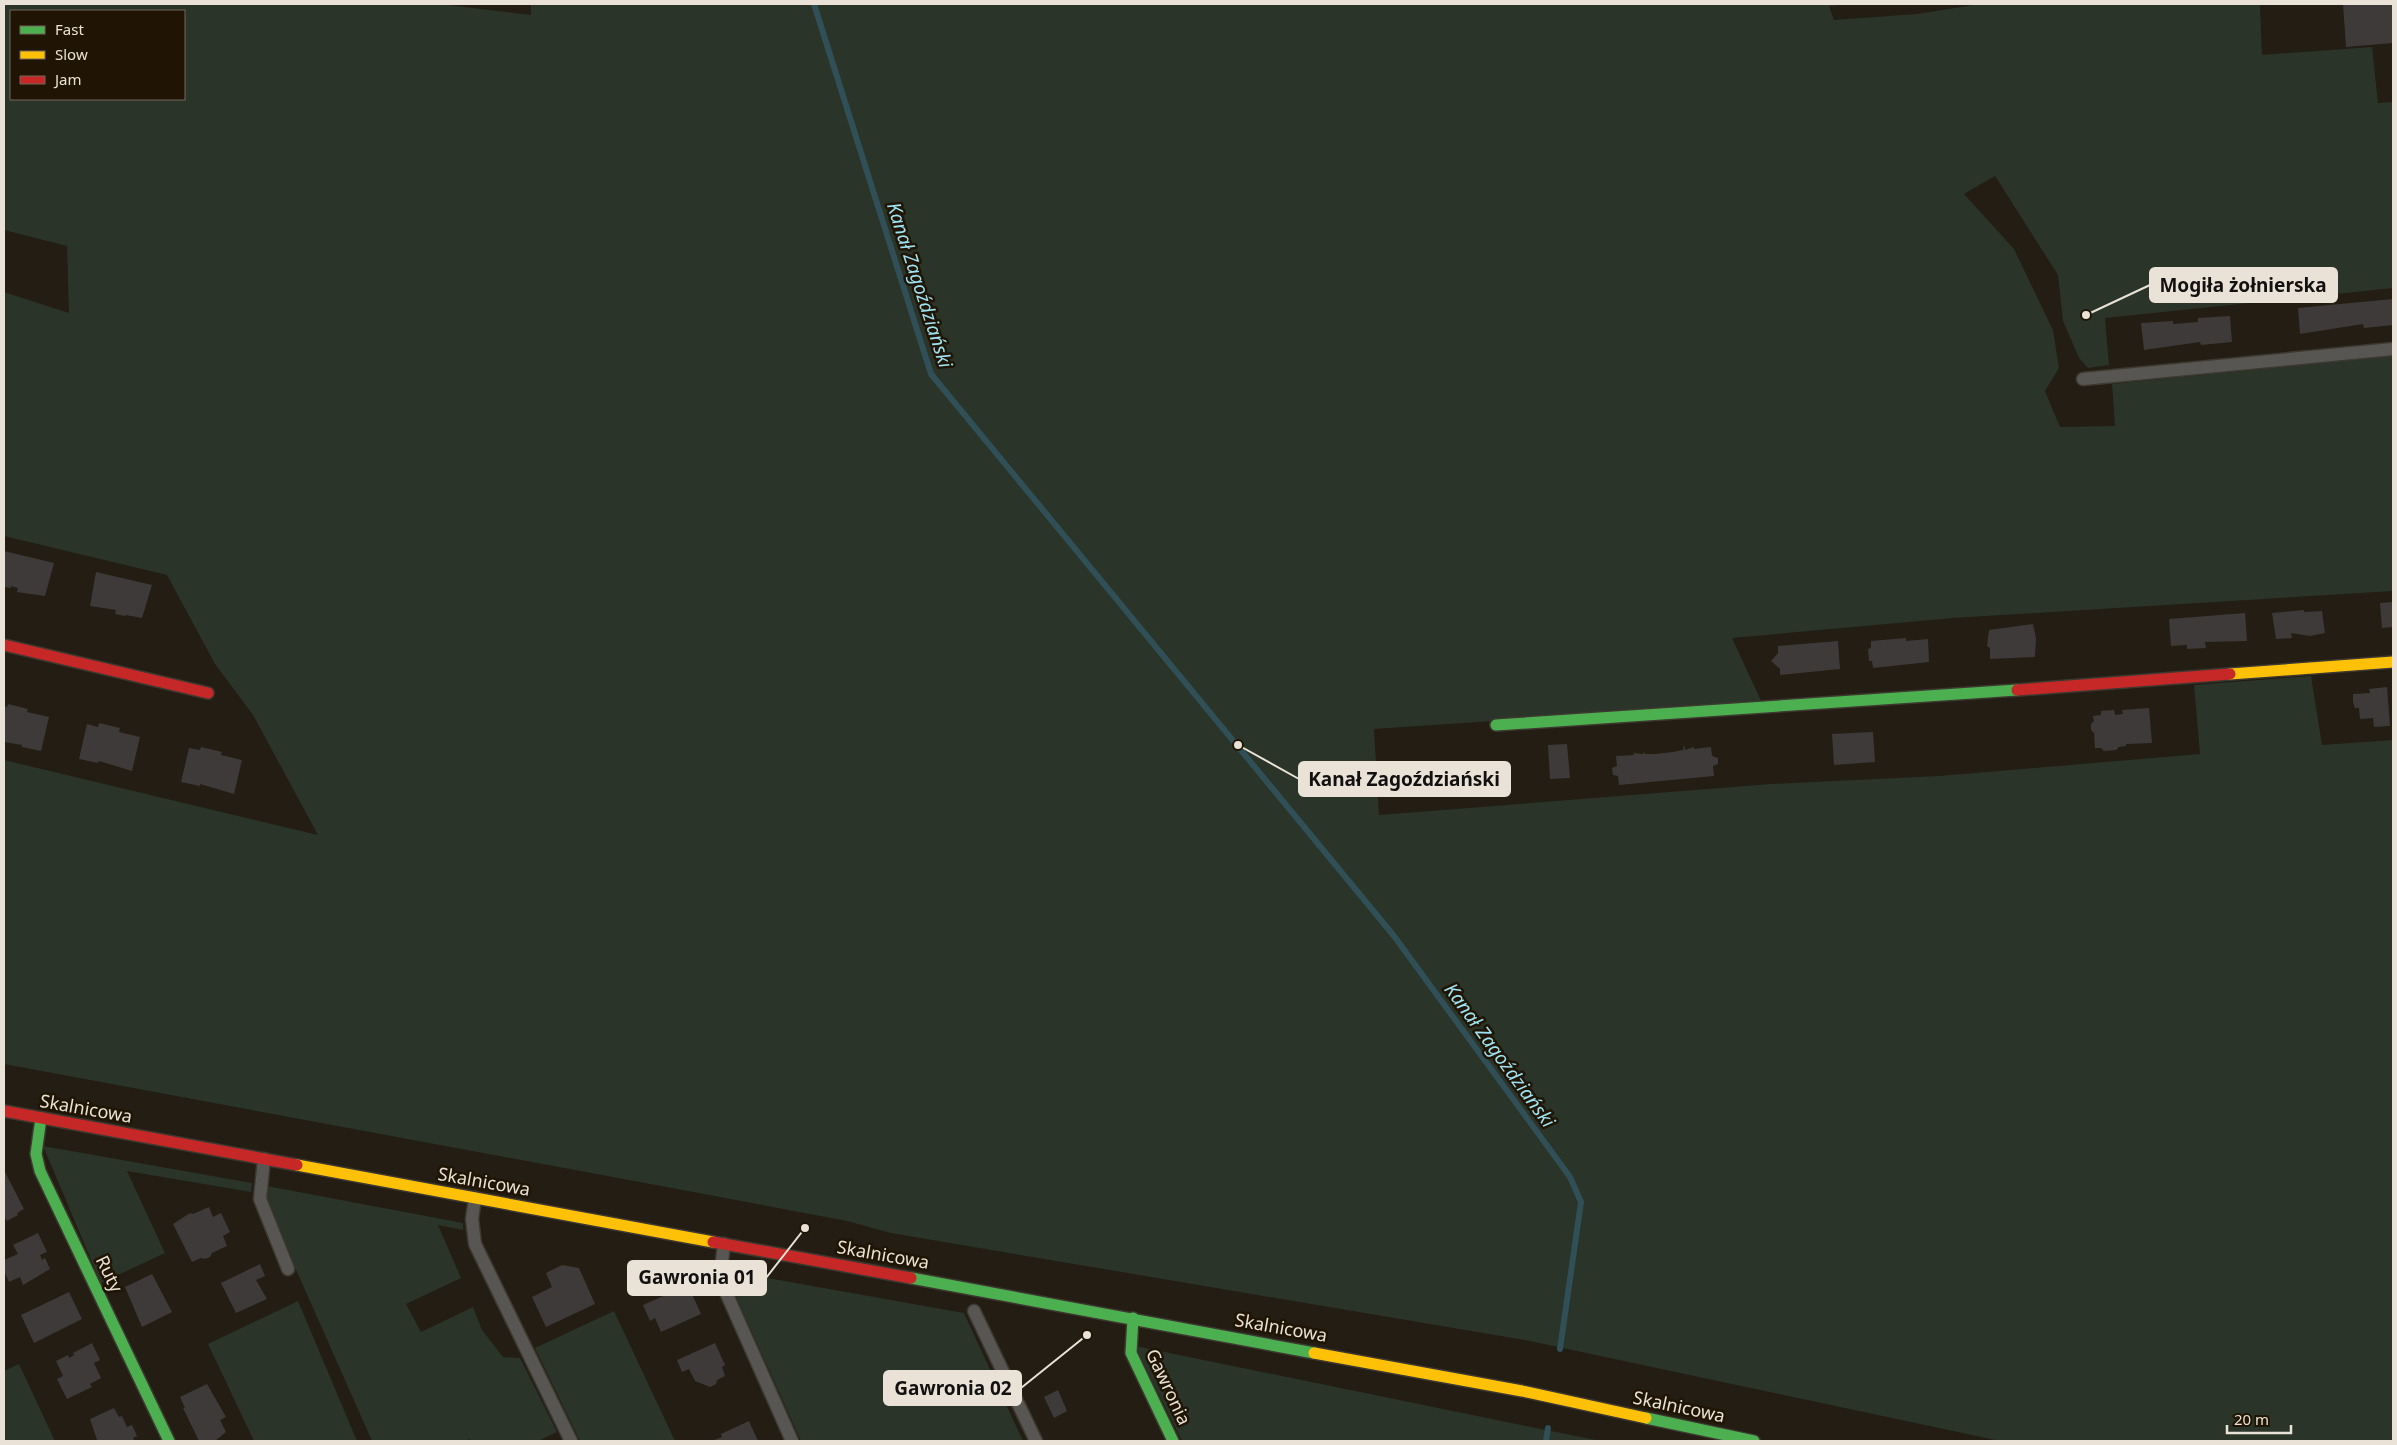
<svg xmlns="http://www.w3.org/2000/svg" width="2397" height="1445" font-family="'Noto Sans',sans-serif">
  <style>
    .green { fill: #2a3429; fill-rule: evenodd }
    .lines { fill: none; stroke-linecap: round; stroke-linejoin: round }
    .stream { stroke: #304f56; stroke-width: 6 }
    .building { fill: #3e3a39 }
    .lane-casing { stroke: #3d3830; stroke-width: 15 }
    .fast-casing { stroke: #3d3830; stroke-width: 14 }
    .slow-casing { stroke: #3d3830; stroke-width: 14 }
    .jam-casing { stroke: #3d3830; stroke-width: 14 }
    .lane { stroke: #585652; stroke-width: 12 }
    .fast { stroke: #4caf50; stroke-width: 11 }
    .slow { stroke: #ffc107; stroke-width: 11 }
    .jam { stroke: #c62828; stroke-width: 11 }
    .labels { text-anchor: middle; stroke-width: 5; stroke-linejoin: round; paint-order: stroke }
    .street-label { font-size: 18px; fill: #eae2d6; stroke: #201504 }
    .water-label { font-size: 19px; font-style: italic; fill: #9ee3f4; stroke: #201504 }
    .leader { fill: none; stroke: #eae2d6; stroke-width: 2 }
    .callout-dot { fill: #eae2d6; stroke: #201504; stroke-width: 2 }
    .callout { fill: #eae2d6; stroke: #eae2d6; stroke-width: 2 }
    .callout-label { font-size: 19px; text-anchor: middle; font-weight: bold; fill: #111 }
  </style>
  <rect width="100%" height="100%" fill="#231d13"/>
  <path class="green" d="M 4,4 L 440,4 L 531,15 L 531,4 L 1849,4 L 1829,6 L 1834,20 L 1917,14 L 1980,4 L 2260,4 L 2262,55 L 2372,47 L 2378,103 L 2393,102 L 2393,288 L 2105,318 L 2109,365 L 2088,368 L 2079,358 L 2063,321 L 2058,275 L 1995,176 L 1964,194 L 2014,249 L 2053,330 L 2059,368 L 2045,391 L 2060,427 L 2115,426 L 2112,384 L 2393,356 L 2393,591 L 1953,618 L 1732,638 L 1762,703 L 1374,729 L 1379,815 L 1771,784 L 1939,776 L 2200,754 L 2194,685 L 2311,676 L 2322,745 L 2393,740 L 2393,1441 L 2000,1441 L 1530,1341 L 891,1233 L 847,1221 L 688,1191 L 4,1064 L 4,760 L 318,835 L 253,715 L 215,664 L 167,575 L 4,536 L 4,292 L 69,313 L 67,246 L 4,230 ZM 11,11 L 184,11 L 184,99 L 11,99 Z
    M 43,1146 L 252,1183 L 251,1192 L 127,1171 L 165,1253 L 101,1283 Z
    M 267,1186 L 463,1223 L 463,1230 L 438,1225 L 461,1278 L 406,1304 L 421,1332 L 473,1307 L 482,1330 L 503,1357 L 520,1358 L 557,1432 L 538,1441 L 471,1441 L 470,1439 L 465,1441 L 372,1441 L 267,1204 L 264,1197 Z
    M 729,1271 L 964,1313 L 1023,1441 L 801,1441 L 729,1281 Z
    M 298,1301 L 357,1441 L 254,1441 L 208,1344 Z
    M 614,1311 L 675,1441 L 580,1441 L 535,1348 Z
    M 1135,1346 L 1536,1428 L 1601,1441 L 1182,1441 Z
    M 19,1364 L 55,1441 L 4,1441 L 4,1371 Z"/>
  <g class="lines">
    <path class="stream" d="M 814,4 L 931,374 L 1394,936 L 1570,1177 L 1581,1202 L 1560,1349
      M 1546,1441 L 1548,1428"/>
  </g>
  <path class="building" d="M 2343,4 L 2393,4 L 2393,43 L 2346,47 Z
    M 2393,299 L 2393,325 L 2364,328 L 2363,324 L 2300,334 L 2298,308 Z
    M 2230,316 L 2232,342 L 2201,345 L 2200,342 L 2144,350 L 2141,323 L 2173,321 L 2173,324 L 2198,322 L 2198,318 Z
    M 4,551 L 54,563 L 45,596 L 17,592 L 18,588 L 11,586 L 11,588 L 4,587 Z
    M 96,572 L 152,585 L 142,618 L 126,615 L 125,616 L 115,614 L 116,610 L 90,606 Z
    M 2393,602 L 2393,627 L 2382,628 L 2380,603 Z
    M 2304,610 L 2304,612 L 2322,611 L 2325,633 L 2310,636 L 2291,633 L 2292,638 L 2276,639 L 2272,613 Z
    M 2245,613 L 2247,641 L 2205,642 L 2206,648 L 2187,649 L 2187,645 L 2171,646 L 2169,619 Z
    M 2033,624 L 2036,638 L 2035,657 L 1990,659 L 1990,648 L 1987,646 L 1989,630 Z
    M 1906,638 L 1906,641 L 1928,639 L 1929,662 L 1873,668 L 1872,661 L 1869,661 L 1868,649 L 1871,648 L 1871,641 Z
    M 1838,641 L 1840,669 L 1780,675 L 1780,669 L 1771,661 L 1778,653 L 1778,646 Z
    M 2387,687 L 2390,726 L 2374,727 L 2373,718 L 2360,719 L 2359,708 L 2355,708 L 2353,702 L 2353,694 L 2370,693 L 2369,689 Z
    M 8,704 L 28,709 L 27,712 L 49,717 L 41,751 L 22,747 L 22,745 L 4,742 L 4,706 L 7,707 Z
    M 2149,708 L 2152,743 L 2126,744 L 2126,746 L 2119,747 L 2116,750 L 2104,751 L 2101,748 L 2095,748 L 2094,733 L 2091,730 L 2091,724 L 2094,721 L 2093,716 L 2101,715 L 2101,711 L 2114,710 L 2115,715 L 2123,714 L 2122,710 Z
    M 99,723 L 120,728 L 119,732 L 140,737 L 132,771 L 99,761 L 98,763 L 79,759 L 87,724 L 98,727 Z
    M 1873,732 L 1875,762 L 1834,765 L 1832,734 Z
    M 1567,744 L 1570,778 L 1550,779 L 1548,745 Z
    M 1684,744 L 1685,750 L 1694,747 L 1694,749 L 1711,747 L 1712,756 L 1718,758 L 1718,764 L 1713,766 L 1714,776 L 1619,785 L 1618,776 L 1613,775 L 1612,768 L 1617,766 L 1616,756 L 1634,755 L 1633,753 L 1643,754 L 1644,752 L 1645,754 L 1655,754 L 1673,752 L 1683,750 Z
    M 201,747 L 222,752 L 221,755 L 242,760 L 234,794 L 200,784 L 200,786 L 181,782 L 189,748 L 200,750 Z
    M 4,1170 L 24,1209 L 17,1213 L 18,1215 L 7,1221 L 5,1218 L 4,1218 Z
    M 209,1207 L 213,1217 L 221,1213 L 230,1232 L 223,1236 L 227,1246 L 212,1253 L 210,1257 L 205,1259 L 201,1258 L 192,1262 L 173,1224 L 190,1213 L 193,1214 Z
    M 38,1233 L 47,1252 L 40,1255 L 42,1260 L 45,1258 L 50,1269 L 23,1285 L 20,1277 L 9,1282 L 4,1271 L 4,1260 L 18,1254 L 13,1245 Z
    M 260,1264 L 265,1276 L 256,1280 L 267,1299 L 236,1313 L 221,1283 Z
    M 562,1265 L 579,1268 L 595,1304 L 546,1327 L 532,1297 L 552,1287 L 546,1273 Z
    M 152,1274 L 172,1312 L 142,1327 L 125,1287 Z
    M 688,1285 L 701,1314 L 661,1332 L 655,1318 L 650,1321 L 643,1305 Z
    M 69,1292 L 82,1319 L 34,1343 L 21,1315 Z
    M 92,1343 L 100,1360 L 94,1363 L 101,1378 L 90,1384 L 92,1387 L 67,1399 L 57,1379 L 63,1376 L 56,1361 L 68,1355 L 69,1358 L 74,1355 L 73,1353 Z
    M 715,1343 L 725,1365 L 722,1367 L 725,1376 L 717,1380 L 716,1384 L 710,1387 L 695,1381 L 689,1369 L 682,1372 L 677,1360 Z
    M 207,1384 L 226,1417 L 220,1420 L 226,1432 L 215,1441 L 199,1441 L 183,1408 L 185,1408 L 180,1397 Z
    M 1058,1390 L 1067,1411 L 1054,1418 L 1044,1397 Z
    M 114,1408 L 119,1417 L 122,1416 L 127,1427 L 132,1425 L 137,1436 L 133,1438 L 135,1441 L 93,1441 L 97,1440 L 90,1419 Z
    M 749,1421 L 758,1441 L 712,1441 L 722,1437 L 721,1434 Z"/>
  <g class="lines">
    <defs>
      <path id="lane" d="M 2083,379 L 2393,349
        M 264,1159 L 260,1199 L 288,1269
        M 475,1198 L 472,1219 L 475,1244 L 571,1441
        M 724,1244 L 720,1279 L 792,1441
        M 974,1311 L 1036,1441"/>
      <path id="fast" d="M 1496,725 L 2017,690
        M 41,1118 L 36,1154 L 40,1171 L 169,1441
        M 911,1278 L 1314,1353
        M 1133,1318 L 1131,1353 L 1173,1441
        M 1646,1418 L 1754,1441"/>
      <path id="slow" d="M 2230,674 L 2393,662
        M 297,1165 L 713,1242
        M 1314,1353 L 1522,1391 L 1646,1418"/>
      <path id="jam" d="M 4,645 L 208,693
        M 2017,690 L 2230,674
        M 4,1111 L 297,1165
        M 713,1242 L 911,1278"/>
    </defs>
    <use href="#lane" class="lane-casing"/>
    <use href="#fast" class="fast-casing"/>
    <use href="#slow" class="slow-casing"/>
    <use href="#jam" class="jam-casing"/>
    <use href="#lane" class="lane"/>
    <use href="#fast" class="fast"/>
    <use href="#slow" class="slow"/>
    <use href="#jam" class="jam"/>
  </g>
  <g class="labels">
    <g class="street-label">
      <text transform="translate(86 1109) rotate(10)" y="6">Skalnicowa</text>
      <text transform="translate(484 1182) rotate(10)" y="6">Skalnicowa</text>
      <text transform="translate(883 1255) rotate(10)" y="6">Skalnicowa</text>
      <text transform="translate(109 1274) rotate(64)" y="6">Ruty</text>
      <text transform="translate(1281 1328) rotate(10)" y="6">Skalnicowa</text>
      <text transform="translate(1168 1387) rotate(65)" y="6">Gawronia</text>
      <text transform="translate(1679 1407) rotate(12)" y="6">Skalnicowa</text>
    </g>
    <g class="water-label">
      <text transform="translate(920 285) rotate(72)" y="7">Kanał Zagoździański</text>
      <text transform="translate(1500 1055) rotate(54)" y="7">Kanał Zagoździański</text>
    </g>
  </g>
  <path class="leader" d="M2086 315L2150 285M1238 745L1299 779M805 1228L766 1278M1087 1335L1021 1388"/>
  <g class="callout-dot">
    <circle cx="2086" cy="315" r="5"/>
    <circle cx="1238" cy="745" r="5"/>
    <circle cx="805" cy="1228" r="5"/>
    <circle cx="1087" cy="1335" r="5"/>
  </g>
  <g class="callout">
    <rect x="2150" y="268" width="187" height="34" rx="5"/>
    <rect x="1299" y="762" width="211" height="34" rx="5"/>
    <rect x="628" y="1261" width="138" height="34" rx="5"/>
    <rect x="884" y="1371" width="137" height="34" rx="5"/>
  </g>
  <g class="callout-label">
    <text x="2243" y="292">Mogiła żołnierska</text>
    <text x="1404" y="786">Kanał Zagoździański</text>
    <text x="697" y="1284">Gawronia 01</text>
    <text x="953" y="1395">Gawronia 02</text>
  </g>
  <rect width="2397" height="1445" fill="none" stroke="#eae2d6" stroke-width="10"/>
  <rect x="10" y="10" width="175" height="90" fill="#201504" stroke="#716758"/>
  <rect x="20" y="26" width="25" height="8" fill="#4caf50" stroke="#716758"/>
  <text x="55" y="35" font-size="15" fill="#eae2d6">Fast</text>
  <rect x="20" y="51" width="25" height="8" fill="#ffc107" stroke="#716758"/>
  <text x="55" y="60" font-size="15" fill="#eae2d6">Slow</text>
  <rect x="20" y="76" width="25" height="8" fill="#c62828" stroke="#716758"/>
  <text x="55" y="85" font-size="15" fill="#eae2d6">Jam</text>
  <path d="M2227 1425v8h64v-8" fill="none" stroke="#eae2d6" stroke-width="2.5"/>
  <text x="2234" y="1425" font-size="15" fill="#eae2d6" stroke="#201504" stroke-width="4" paint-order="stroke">20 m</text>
</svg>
